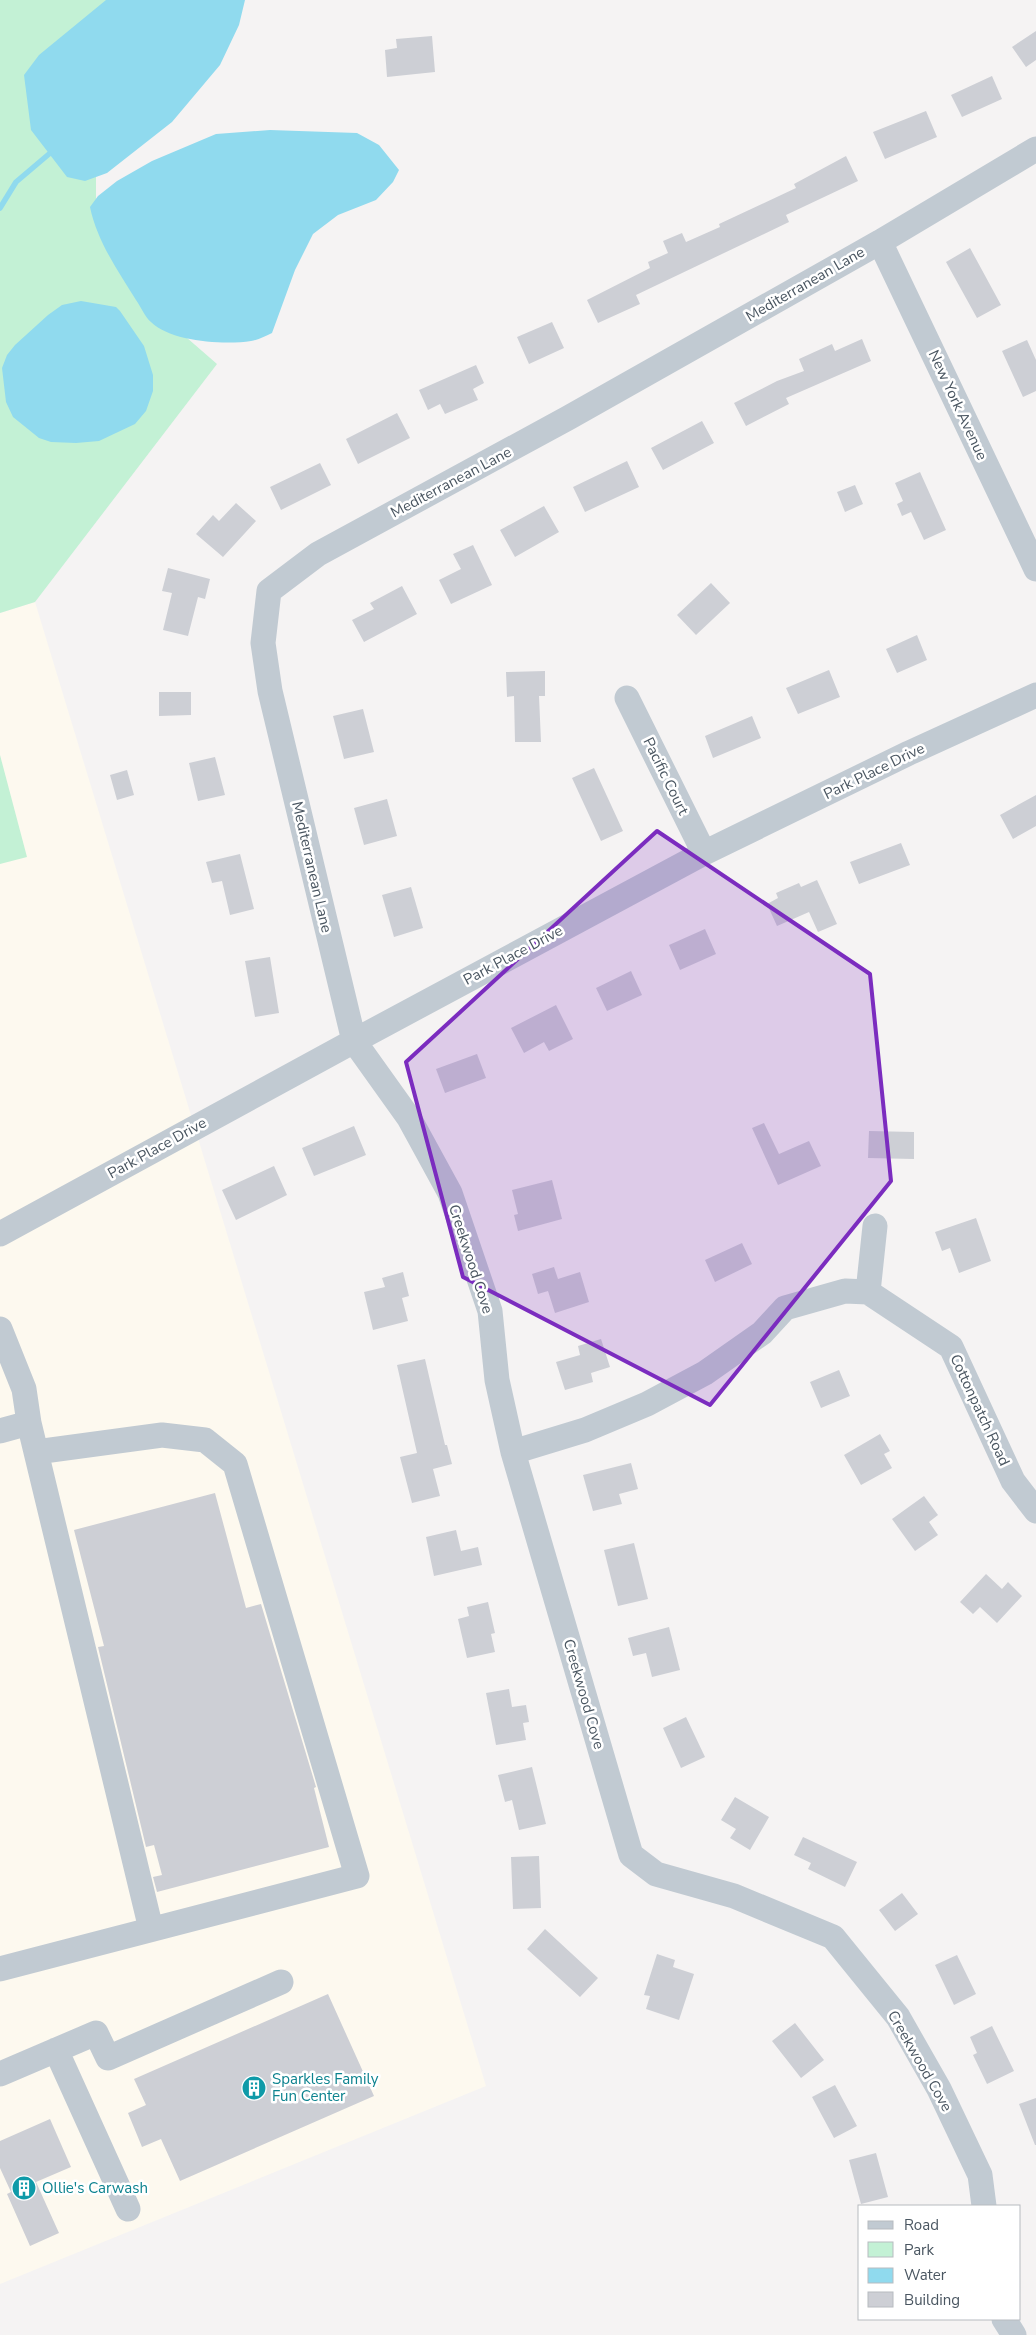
<svg xmlns="http://www.w3.org/2000/svg" width="1036" height="2335" font-family="'Nunito Sans',sans-serif">
  <style>
    .commercial { fill: #fdf9ef }
    .green { fill: #c3f1d5 }
    .water { fill: #90daee }
    .lines { fill: none; stroke-linecap: round; stroke-linejoin: round }
    .stream { stroke: #90daee; stroke-width: 5.5 }
    .building { fill: #cdcfd5 }
    .minor { stroke: #c1cad2; stroke-width: 25 }
    .marked { fill: #7b2cbf; fill-opacity: 0.2; stroke: #7b2cbf; stroke-width: 4; stroke-linejoin: round }
    .labels { text-anchor: middle; stroke-width: 5; stroke-linejoin: round; paint-order: stroke }
    .street-label { font-size: 15px; fill: #4a5661; stroke: #fff }
    .culture-label { font-size: 15px; fill: #0d838f; stroke: #fff; text-anchor: start }
  </style>
  <rect width="100%" height="100%" fill="#f5f3f3"/>
  <path class="commercial" d="M 35,602 L 486,2086 L 0,2284 L 0,613 Z"/>
  <path class="green" d="M 0,0 L 108,0 L 96,171 L 96,207 L 133,291 L 217,364 L 35,602 L 0,613 Z
    M 0,755 L 27,857 L 0,864 Z"/>
  <path class="water" d="M 106,0 L 245,0 L 239,25 L 220,65 L 172,122 L 107,173 L 85,181 L 67,177 L 31,130 L 24,75 L 39,55 Z
    M 270,130 L 357,133 L 379,145 L 399,170 L 393,182 L 376,200 L 338,215 L 313,234 L 295,270 L 272,333 C 266,336 258,340 251,341 C 225,345 171,342 151,322 C 145,317 141,307 136,300 C 118,271 97,241 90,207 L 98,196 L 117,181 L 152,161 L 216,134 Z
    M 81,301 L 116,307 L 120,311 L 144,346 L 153,375 L 153,391 L 146,411 L 135,424 L 99,441 L 76,443 L 51,442 L 39,438 L 13,417 L 6,402 L 2,368 L 7,355 L 15,345 L 48,315 L 62,305 Z"/>
  <g class="lines">
    <path class="stream" d="M 0,208 L 16,182 L 49,154"/>
  </g>
  <path class="building" d="M 1036,31 L 1036,60 L 1026,67 L 1012,47 Z
    M 432,36 L 435,72 L 387,77 L 385,50 L 397,48 L 396,39 Z
    M 992,76 L 1002,99 L 962,117 L 951,95 Z
    M 926,111 L 937,137 L 885,159 L 873,132 Z
    M 846,156 L 858,181 L 786,215 L 789,222 L 636,295 L 640,304 L 598,323 L 587,300 L 650,268 L 648,262 L 668,253 L 663,241 L 682,233 L 686,242 L 720,227 L 719,224 L 796,188 L 794,184 Z
    M 970,248 L 1001,305 L 977,318 L 946,262 Z
    M 552,322 L 564,348 L 529,364 L 517,337 Z
    M 862,339 L 871,361 L 786,398 L 789,404 L 746,426 L 734,403 L 777,381 L 804,371 L 799,359 L 832,344 L 835,351 Z
    M 1027,340 L 1036,360 L 1036,391 L 1023,397 L 1002,351 Z
    M 476,365 L 484,383 L 473,389 L 478,400 L 445,414 L 440,404 L 428,410 L 419,390 Z
    M 397,413 L 410,438 L 358,464 L 346,439 Z
    M 702,421 L 714,443 L 663,470 L 651,448 Z
    M 627,461 L 639,487 L 585,512 L 573,487 Z
    M 320,463 L 331,485 L 281,510 L 270,487 Z
    M 920,472 L 946,530 L 924,540 L 911,512 L 902,516 L 897,504 L 903,501 L 895,483 Z
    M 855,485 L 863,504 L 845,512 L 837,492 Z
    M 236,503 L 256,521 L 223,557 L 196,534 L 213,515 L 219,521 Z
    M 544,506 L 559,532 L 515,557 L 500,530 Z
    M 473,545 L 492,585 L 451,604 L 439,580 L 461,569 L 453,554 Z
    M 168,568 L 210,579 L 205,599 L 198,597 L 188,636 L 163,630 L 172,593 L 162,591 Z
    M 711,583 L 730,603 L 696,635 L 677,615 Z
    M 402,586 L 417,614 L 364,642 L 352,620 L 374,609 L 370,603 Z
    M 917,635 L 927,660 L 897,673 L 886,649 Z
    M 829,670 L 840,697 L 798,714 L 786,688 Z
    M 545,671 L 545,696 L 539,696 L 541,742 L 515,742 L 514,696 L 507,697 L 506,672 Z
    M 159,692 L 191,692 L 191,715 L 159,716 Z
    M 363,709 L 374,752 L 344,759 L 333,716 Z
    M 752,716 L 761,738 L 713,758 L 705,736 Z
    M 215,757 L 225,795 L 198,801 L 189,763 Z
    M 594,768 L 623,831 L 601,841 L 572,778 Z
    M 127,770 L 134,795 L 117,800 L 110,775 Z
    M 1036,795 L 1036,826 L 1013,839 L 1000,815 Z
    M 387,799 L 397,836 L 364,845 L 354,808 Z
    M 901,843 L 910,865 L 859,884 L 850,862 Z
    M 240,854 L 254,909 L 230,915 L 222,881 L 212,883 L 206,862 Z
    M 817,880 L 837,924 L 818,932 L 809,912 L 777,926 L 767,904 L 778,898 L 776,893 L 799,883 L 801,887 Z
    M 411,887 L 423,928 L 394,937 L 382,895 Z
    M 705,929 L 716,954 L 680,970 L 669,945 Z
    M 270,957 L 279,1013 L 255,1017 L 245,961 Z
    M 631,971 L 642,995 L 607,1011 L 596,988 Z
    M 556,1005 L 573,1039 L 549,1051 L 544,1042 L 524,1053 L 511,1028 Z
    M 477,1054 L 486,1078 L 445,1093 L 436,1069 Z
    M 764,1123 L 779,1154 L 809,1141 L 821,1166 L 778,1185 L 752,1128 Z
    M 354,1126 L 366,1155 L 314,1176 L 302,1148 Z
    M 869,1131 L 914,1132 L 914,1159 L 868,1158 Z
    M 274,1166 L 287,1195 L 236,1220 L 222,1190 Z
    M 552,1180 L 562,1219 L 518,1231 L 514,1215 L 518,1214 L 512,1190 Z
    M 976,1218 L 991,1261 L 959,1273 L 950,1248 L 942,1251 L 935,1232 Z
    M 742,1243 L 752,1264 L 715,1282 L 705,1260 Z
    M 554,1267 L 558,1279 L 580,1272 L 589,1302 L 555,1313 L 548,1291 L 538,1294 L 532,1274 Z
    M 403,1272 L 409,1296 L 402,1298 L 408,1321 L 373,1330 L 364,1292 L 385,1287 L 382,1278 Z
    M 601,1339 L 610,1367 L 591,1373 L 593,1382 L 565,1390 L 556,1362 L 580,1355 L 578,1346 Z
    M 425,1359 L 445,1445 L 447,1445 L 452,1464 L 433,1469 L 440,1496 L 412,1503 L 400,1457 L 417,1453 L 397,1365 Z
    M 839,1370 L 850,1396 L 821,1408 L 810,1382 Z
    M 880,1434 L 890,1451 L 884,1454 L 892,1468 L 861,1485 L 844,1455 Z
    M 631,1463 L 638,1489 L 619,1494 L 622,1504 L 593,1511 L 583,1475 Z
    M 215,1493 L 246,1608 L 261,1604 L 316,1787 L 314,1788 L 329,1847 L 157,1892 L 153,1877 L 162,1875 L 154,1845 L 146,1847 L 98,1647 L 104,1646 L 74,1530 Z
    M 924,1496 L 938,1515 L 929,1522 L 938,1535 L 915,1551 L 892,1519 Z
    M 456,1530 L 461,1551 L 478,1547 L 482,1565 L 434,1576 L 426,1537 Z
    M 634,1543 L 648,1599 L 618,1606 L 604,1550 Z
    M 986,1574 L 1002,1589 L 1008,1582 L 1022,1596 L 997,1623 L 980,1607 L 973,1614 L 960,1602 Z
    M 488,1602 L 495,1633 L 491,1634 L 495,1652 L 467,1658 L 458,1619 L 469,1616 L 467,1607 Z
    M 669,1627 L 680,1670 L 652,1677 L 646,1653 L 633,1656 L 628,1638 Z
    M 509,1689 L 512,1707 L 526,1705 L 529,1722 L 523,1723 L 526,1740 L 496,1745 L 486,1693 Z
    M 686,1717 L 705,1757 L 681,1768 L 663,1728 Z
    M 532,1767 L 546,1824 L 519,1830 L 512,1800 L 505,1802 L 498,1775 Z
    M 735,1797 L 769,1817 L 750,1850 L 730,1838 L 736,1829 L 721,1820 Z
    M 803,1837 L 857,1862 L 845,1887 L 808,1869 L 811,1863 L 794,1855 Z
    M 539,1856 L 541,1908 L 513,1909 L 511,1857 Z
    M 902,1893 L 918,1914 L 895,1931 L 879,1910 Z
    M 545,1929 L 598,1978 L 580,1997 L 527,1949 Z
    M 657,1954 L 675,1960 L 673,1967 L 694,1974 L 679,2020 L 646,2009 L 650,1996 L 644,1995 Z
    M 957,1955 L 976,1994 L 954,2005 L 935,1965 Z
    M 328,1994 L 374,2096 L 180,2181 L 161,2139 L 142,2147 L 128,2113 L 146,2105 L 134,2079 Z
    M 795,2023 L 824,2060 L 801,2078 L 772,2041 Z
    M 992,2026 L 1014,2071 L 987,2084 L 973,2055 L 977,2053 L 970,2037 Z
    M 835,2085 L 857,2126 L 834,2138 L 812,2097 Z
    M 1036,2098 L 1036,2145 L 1035,2145 L 1019,2104 Z
    M 50,2119 L 71,2167 L 36,2182 L 59,2233 L 30,2246 L 7,2194 L 11,2192 L 0,2168 L 0,2141 Z
    M 876,2153 L 888,2197 L 861,2204 L 849,2160 Z"/>
  <g class="lines">
    <path class="minor" d="M 880,242 L 1036,569
      M 627,698 L 704,853
      M 0,1234 L 354,1041 L 704,853 L 909,753 L 1036,695
      M 868,1292 L 875,1226
      M 0,1329 L 24,1389 L 29,1423 L 0,1431
      M 29,1423 L 151,1929
      M 513,1452 L 585,1430 L 647,1404 L 705,1373 L 762,1333 L 785,1308 L 845,1291 L 868,1292 L 951,1347 L 1013,1481 L 1036,1511
      M 0,1969 L 357,1876 L 235,1464 L 205,1440 L 162,1435 L 36,1452
      M 56,2050 L 128,2209
      M 0,2074 L 96,2033 L 108,2058 L 281,1982
      M 984,2206 L 980,2175 L 939,2089 L 898,2017 L 833,1937 L 734,1896 L 656,1874 L 631,1855 L 513,1452 L 497,1380 L 490,1311 L 450,1193 L 409,1118 L 354,1041 L 270,691 L 263,643 L 269,591 L 318,554 L 568,418 L 880,242 L 1036,149
      M 1004,2319 L 1014,2335"/>
  </g>
  <path class="marked" d="M 657,831 L 870,974 L 891,1181 L 710,1405 L 463,1277 L 406,1062 Z"/>
  <defs>
    <symbol id="building-disc" viewBox="-11 -11 22 22"><circle r="9.5" fill="#0f9aa8" stroke="#fff"/><path d="M-4-6H4V6H1V3H-1V6H-4ZM-2.5-4.3h1.7v1.8h-1.7ZM.8-4.3h1.7v1.8H.8ZM-2.5-1h1.7V.8h-1.7ZM.8-1h1.7V.8H.8Z" fill="#fff"/></symbol>
  </defs>
  <g fill-rule="evenodd">
    <use href="#building-disc" x="240" y="2074" width="28" height="28"/>
    <use href="#building-disc" x="10" y="2174" width="28" height="28"/>
  </g>
  <g class="labels">
    <g class="street-label">
      <text transform="translate(805 284) rotate(-30)" y="5">Mediterranean Lane</text>
      <text transform="translate(958 405) rotate(65)" y="5">New York Avenue</text>
      <text transform="translate(451 482) rotate(-28)" y="5">Mediterranean Lane</text>
      <text transform="translate(874 771) rotate(-26)" y="5">Park Place Drive</text>
      <text transform="translate(666 776) rotate(64)" y="5">Pacific Court</text>
      <text transform="translate(312 867) rotate(77)" y="5">Mediterranean Lane</text>
      <text transform="translate(513 955) rotate(-28)" y="5">Park Place Drive</text>
      <text transform="translate(157 1148) rotate(-29)" y="5">Park Place Drive</text>
      <text transform="translate(471 1259) rotate(72)" y="5">Creekwood Cove</text>
      <text transform="translate(980 1410) rotate(65)" y="5">Cottonpatch Road</text>
      <text transform="translate(584 1694) rotate(74)" y="5">Creekwood Cove</text>
      <text transform="translate(920 2061) rotate(60)" y="5">Creekwood Cove</text>
    </g>
    <g class="culture-label">
      <text x="272" y="2084">Sparkles Family<tspan x="272" dy="17">Fun Center</tspan></text>
      <text x="42" y="2193">Ollie's Carwash</text>
    </g>
  </g>
  <rect x="858" y="2205" width="162" height="115" fill="#ffffff" stroke="#b7bbc0"/>
  <rect x="868" y="2221" width="25" height="8" fill="#c1cad2" stroke="#b7bbc0"/>
  <text x="904" y="2230" font-size="15" fill="#4a5661">Road</text>
  <rect x="868" y="2242" width="25" height="15" fill="#c3f1d5" stroke="#b7bbc0"/>
  <text x="904" y="2255" font-size="15" fill="#4a5661">Park</text>
  <rect x="868" y="2268" width="25" height="15" fill="#90daee" stroke="#b7bbc0"/>
  <text x="904" y="2280" font-size="15" fill="#4a5661">Water</text>
  <rect x="868" y="2292" width="25" height="15" fill="#cdcfd5" stroke="#b7bbc0"/>
  <text x="904" y="2305" font-size="15" fill="#4a5661">Building</text>
</svg>
